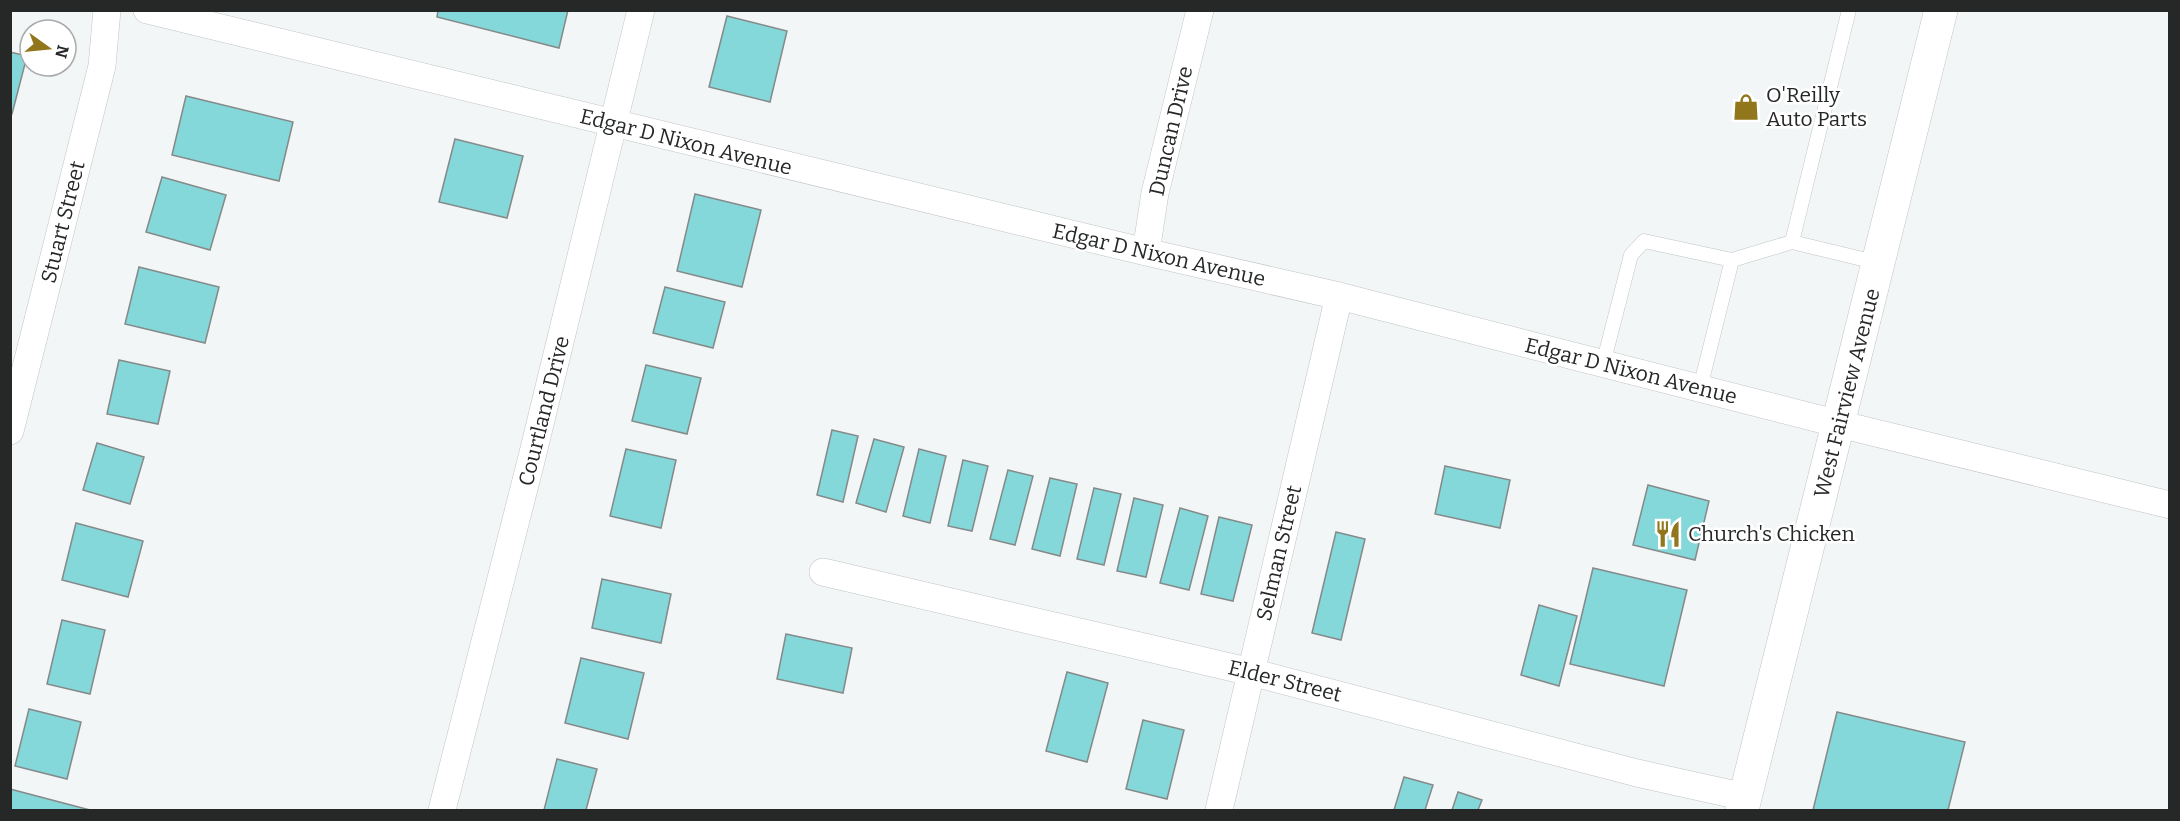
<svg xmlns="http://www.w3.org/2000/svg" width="2180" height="821" font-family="Bitter,serif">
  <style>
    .building { fill: #84d8da; stroke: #858989; stroke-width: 1.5 }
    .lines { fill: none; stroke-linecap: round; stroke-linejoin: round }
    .lane-casing { stroke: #c1c4c6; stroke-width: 15 }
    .street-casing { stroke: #c1c4c6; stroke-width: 28 }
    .secondary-casing { stroke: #c1c4c6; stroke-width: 34 }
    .lane { stroke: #fff; stroke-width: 14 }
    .street { stroke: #fff; stroke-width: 27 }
    .secondary { stroke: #fff; stroke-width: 33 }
    .labels { text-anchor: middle; stroke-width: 5; stroke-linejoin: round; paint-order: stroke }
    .poi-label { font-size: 21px; fill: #262828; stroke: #fff; text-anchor: start }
    .street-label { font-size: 21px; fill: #262828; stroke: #fff }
  </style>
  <rect width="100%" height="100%" fill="#f2f6f7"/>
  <path class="building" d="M 438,10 L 568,10 L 559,48 L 437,17 Z
    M 727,16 L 787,31 L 770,102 L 709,87 Z
    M 10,52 L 27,56 L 12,114 L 10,114 Z
    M 186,96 L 293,122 L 279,181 L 172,155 Z
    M 455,139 L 523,156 L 507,218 L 439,202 Z
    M 162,177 L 226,195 L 210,250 L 146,232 Z
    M 695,194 L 761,210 L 742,287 L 677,271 Z
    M 139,267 L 219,287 L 205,343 L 125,324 Z
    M 665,287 L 725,302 L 713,348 L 653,333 Z
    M 119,360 L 170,371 L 158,424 L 107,414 Z
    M 646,365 L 701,378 L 687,434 L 632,421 Z
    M 832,430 L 858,436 L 843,502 L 817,495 Z
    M 874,439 L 904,447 L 886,512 L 856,503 Z
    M 97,443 L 144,457 L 130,504 L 83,490 Z
    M 626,449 L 676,460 L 661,528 L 610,516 Z
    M 919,449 L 946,456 L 930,523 L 903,516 Z
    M 963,460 L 988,466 L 972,531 L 948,526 Z
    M 1445,466 L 1510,480 L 1500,528 L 1435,514 Z
    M 1008,470 L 1033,476 L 1015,545 L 990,539 Z
    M 1050,478 L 1077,484 L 1060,556 L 1032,549 Z
    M 1648,485 L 1709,501 L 1695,560 L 1633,545 Z
    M 1094,488 L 1121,494 L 1104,565 L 1077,559 Z
    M 1134,498 L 1163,505 L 1146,577 L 1117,571 Z
    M 1180,508 L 1208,516 L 1189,590 L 1160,583 Z
    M 1219,517 L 1252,525 L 1233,601 L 1201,594 Z
    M 76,523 L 143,541 L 128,597 L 62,580 Z
    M 1336,532 L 1365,539 L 1341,640 L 1312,633 Z
    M 1593,568 L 1687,590 L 1664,686 L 1570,664 Z
    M 602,579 L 671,594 L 661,643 L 592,628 Z
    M 1539,605 L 1577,616 L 1559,686 L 1521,675 Z
    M 62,620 L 105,630 L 90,694 L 47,684 Z
    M 786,634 L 852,648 L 843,693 L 777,679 Z
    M 581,658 L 644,673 L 628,739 L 565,723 Z
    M 1067,672 L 1108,683 L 1087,762 L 1046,751 Z
    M 29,709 L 81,722 L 67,779 L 15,766 Z
    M 1837,712 L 1965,742 L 1948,810 L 1813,810 Z
    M 1143,720 L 1184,730 L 1167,799 L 1126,789 Z
    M 557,759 L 597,769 L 586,810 L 544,810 Z
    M 1404,777 L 1433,785 L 1425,810 L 1394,810 Z
    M 10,789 L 90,810 L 10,810 Z
    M 1458,792 L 1482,800 L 1478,810 L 1452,810 Z"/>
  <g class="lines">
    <defs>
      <path id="lane" d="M 1849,10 L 1792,242 L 1879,263
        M 1603,364 L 1631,255 L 1644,241 L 1732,260
        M 1700,388 L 1732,260 L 1792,242"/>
      <path id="street" d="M 147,10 L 1146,252 L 1339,296 L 1839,424 L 2170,505
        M 1146,252 L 1155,193 L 1200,10
        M 10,431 L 102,66 L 107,10
        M 823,572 L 1251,672 L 1637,773 L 1745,797
        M 442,810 L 531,461 L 641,10
        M 1219,810 L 1339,296"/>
      <path id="secondary" d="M 1742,810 L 1941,10"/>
    </defs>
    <use href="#lane" class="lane-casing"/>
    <use href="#street" class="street-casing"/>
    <use href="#secondary" class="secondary-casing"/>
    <use href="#lane" class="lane"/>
    <use href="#street" class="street"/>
    <use href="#secondary" class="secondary"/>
  </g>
  <defs>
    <symbol id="shop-bare" viewBox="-9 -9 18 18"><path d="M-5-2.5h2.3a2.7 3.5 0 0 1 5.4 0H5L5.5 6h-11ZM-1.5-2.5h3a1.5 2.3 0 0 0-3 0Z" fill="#91761c" stroke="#fff" stroke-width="2.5" paint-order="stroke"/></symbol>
    <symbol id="restaurant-bare" viewBox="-9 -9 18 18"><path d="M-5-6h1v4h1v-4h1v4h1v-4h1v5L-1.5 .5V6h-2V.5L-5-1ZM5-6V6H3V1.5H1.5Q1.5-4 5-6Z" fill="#91761c" stroke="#fff" stroke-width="2.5" paint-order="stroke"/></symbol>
  </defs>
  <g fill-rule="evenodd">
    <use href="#shop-bare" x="1727" y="88" width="38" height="38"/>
    <use href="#restaurant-bare" x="1649" y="515" width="38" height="38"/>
  </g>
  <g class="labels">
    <g class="poi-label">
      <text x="1766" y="102">O'Reilly<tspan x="1766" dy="24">Auto Parts</tspan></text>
      <text x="1688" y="541">Church's Chicken</text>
    </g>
    <g class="street-label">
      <text transform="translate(1171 131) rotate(-77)" y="7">Duncan Drive</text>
      <text transform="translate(686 142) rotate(14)" y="7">Edgar D Nixon Avenue</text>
      <text transform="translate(63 222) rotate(-76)" y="7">Stuart Street</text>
      <text transform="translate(1159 255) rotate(13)" y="7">Edgar D Nixon Avenue</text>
      <text transform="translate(1631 371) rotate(14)" y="7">Edgar D Nixon Avenue</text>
      <text transform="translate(1847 393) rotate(-76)" y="7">West Fairview Avenue</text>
      <text transform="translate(544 411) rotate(-76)" y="7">Courtland Drive</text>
      <text transform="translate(1279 553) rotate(-77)" y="7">Selman Street</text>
      <text transform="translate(1285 681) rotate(14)" y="7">Elder Street</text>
    </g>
  </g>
  <rect width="2180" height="821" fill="none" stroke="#262828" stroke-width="24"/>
  <g transform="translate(48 48) rotate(105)"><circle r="28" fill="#ffffff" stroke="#a8a9a9" stroke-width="1.5"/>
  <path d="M0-4.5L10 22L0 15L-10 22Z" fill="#91761c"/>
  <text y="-9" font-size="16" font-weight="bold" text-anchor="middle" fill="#262828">N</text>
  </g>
</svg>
